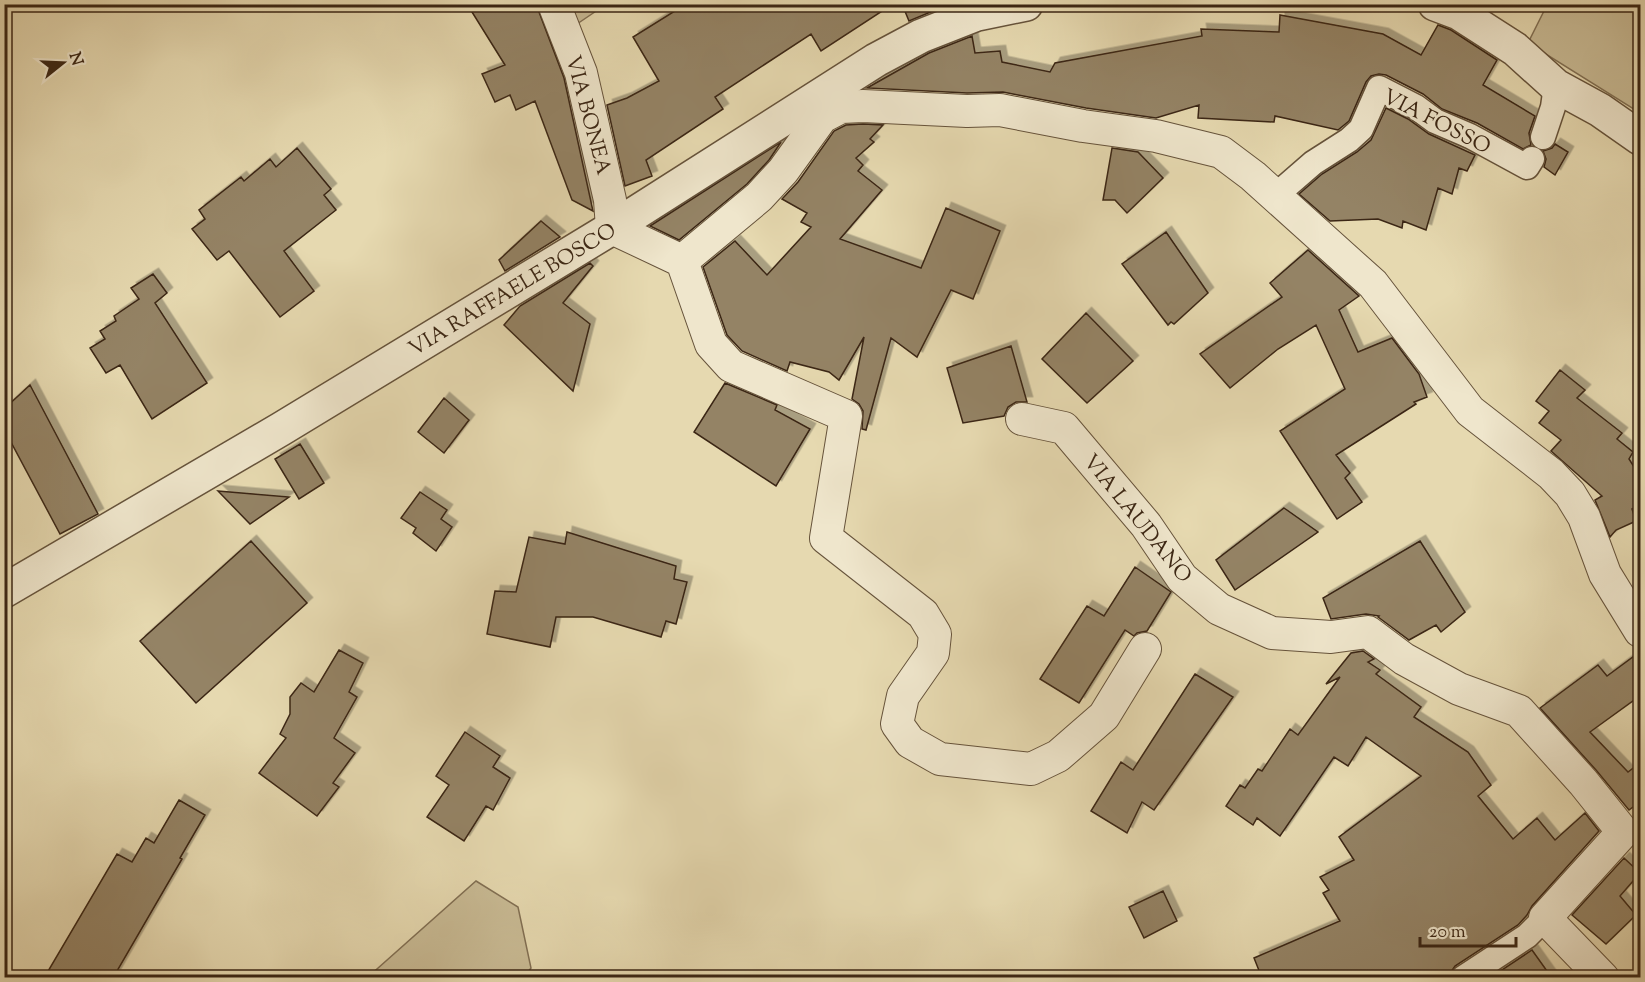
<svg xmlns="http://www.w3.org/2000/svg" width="1645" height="982" font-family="'Sorts Mill Goudy',serif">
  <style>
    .green { fill: #c9bb95; stroke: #827054; stroke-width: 1.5 }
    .building { fill: #948365; stroke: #3b2614; stroke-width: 1.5; filter: url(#shadow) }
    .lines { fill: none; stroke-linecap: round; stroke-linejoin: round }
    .pedestrian-casing { stroke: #66533b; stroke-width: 27 }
    .minor-casing { stroke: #66533b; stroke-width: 34 }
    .tertiary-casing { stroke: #66533b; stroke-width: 36 }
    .pedestrian { stroke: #efe6cc; stroke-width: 24 }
    .minor { stroke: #efe6cc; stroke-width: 32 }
    .tertiary { stroke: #efe6cc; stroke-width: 33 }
    .labels { text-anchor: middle; stroke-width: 6; stroke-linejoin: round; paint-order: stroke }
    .street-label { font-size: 21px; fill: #3b2614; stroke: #efe6cc }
  </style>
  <defs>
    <filter id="shadow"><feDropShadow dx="5.5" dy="-5.5" stdDeviation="0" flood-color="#0004"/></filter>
  </defs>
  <rect width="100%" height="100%" fill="#e6d9b0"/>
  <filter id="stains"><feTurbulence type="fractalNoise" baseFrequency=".00333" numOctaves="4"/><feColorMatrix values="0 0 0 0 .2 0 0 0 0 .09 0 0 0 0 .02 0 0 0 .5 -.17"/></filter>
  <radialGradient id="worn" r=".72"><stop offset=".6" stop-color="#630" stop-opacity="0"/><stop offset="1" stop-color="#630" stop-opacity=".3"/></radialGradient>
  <path class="green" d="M 568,5 L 605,5 L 577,24 Z
    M 1547,5 L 1640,5 L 1640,113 L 1528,43 Z
    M 476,881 L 518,907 L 531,968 L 524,977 L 368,977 Z"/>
  <path class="building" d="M 467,4 L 536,4 L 564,78 L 593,211 L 572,200 L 535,101 L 516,110 L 510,95 L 495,102 L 482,74 L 505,65 Z
    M 686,4 L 893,4 L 821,51 L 811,34 L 715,97 L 723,109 L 646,160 L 652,176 L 625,186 L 607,105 L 627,98 L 659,81 L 633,37 Z
    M 902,4 L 950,4 L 909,21 Z
    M 1280,15 L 1383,34 L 1421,55 L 1438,25 L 1451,30 L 1497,60 L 1483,85 L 1535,116 L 1529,133 L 1531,145 L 1523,149 L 1477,123 L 1442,109 L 1423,94 L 1386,75 L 1379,74 L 1371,76 L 1366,82 L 1349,121 L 1338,130 L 1275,116 L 1274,122 L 1198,118 L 1199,105 L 1156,118 L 1086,108 L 1003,92 L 967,93 L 867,88 L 929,53 L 972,36 L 975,53 L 1000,51 L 1002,62 L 1050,72 L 1055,63 L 1202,36 L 1201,29 L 1279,32 Z
    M 1386,108 L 1408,119 L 1429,134 L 1475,155 L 1467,171 L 1459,168 L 1452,194 L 1438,188 L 1426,230 L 1403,221 L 1402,228 L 1378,219 L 1330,221 L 1299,194 L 1322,174 L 1357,152 L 1371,140 Z
    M 863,124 L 883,125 L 870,139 L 874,142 L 856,158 L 863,165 L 858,171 L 882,190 L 840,239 L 921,268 L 946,208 L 1000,231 L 973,299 L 951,290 L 917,357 L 891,338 L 866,430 L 862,429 L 863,411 L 859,404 L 852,399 L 864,337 L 839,380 L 829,372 L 790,362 L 787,371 L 742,351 L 727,335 L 703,267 L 735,241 L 767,275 L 811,227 L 801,222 L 807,213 L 782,199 L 798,182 L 834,131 L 846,125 Z
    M 781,142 L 769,160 L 747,184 L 679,240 L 650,226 Z
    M 1555,144 L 1568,152 L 1555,175 L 1544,167 L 1546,159 L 1543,151 L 1552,148 Z
    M 297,148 L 331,189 L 324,195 L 336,210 L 284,251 L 314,291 L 280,317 L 229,251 L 217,260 L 192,229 L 205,219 L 199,210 L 241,177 L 244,181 L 270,159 L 276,167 Z
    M 1112,148 L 1138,152 L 1163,178 L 1127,213 L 1115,200 L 1103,200 Z
    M 541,221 L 560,237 L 505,271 L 499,260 Z
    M 1166,232 L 1208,293 L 1174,324 L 1171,322 L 1168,325 L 1122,264 Z
    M 1308,250 L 1359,296 L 1339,310 L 1358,352 L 1392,338 L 1419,374 L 1427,397 L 1414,402 L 1416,404 L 1336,455 L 1350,473 L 1345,478 L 1362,502 L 1337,519 L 1280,431 L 1345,389 L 1316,325 L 1278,349 L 1230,388 L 1200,354 L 1282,297 L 1270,283 Z
    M 590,263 L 593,266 L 563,303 L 590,324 L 573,391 L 504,325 L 520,306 Z
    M 153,274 L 167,293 L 155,303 L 207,383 L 152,419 L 120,365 L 106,373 L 90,348 L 105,339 L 100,331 L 116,321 L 114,316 L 139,299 L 131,288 Z
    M 1086,313 L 1133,361 L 1087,403 L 1042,359 Z
    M 1011,346 L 1027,402 L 1016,402 L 1008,407 L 1004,416 L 963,423 L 947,368 Z
    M 1560,370 L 1585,390 L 1577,398 L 1622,433 L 1617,439 L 1633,452 L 1629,459 L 1641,478 L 1641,505 L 1632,509 L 1636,521 L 1616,530 L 1610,537 L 1595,500 L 1602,496 L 1551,451 L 1561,440 L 1539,423 L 1549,411 L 1536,401 Z
    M 725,383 L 777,405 L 775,410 L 810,429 L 776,486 L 694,432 Z
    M 30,385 L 98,514 L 60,534 L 4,429 L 4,409 Z
    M 444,398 L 469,420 L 444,453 L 418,432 Z
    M 300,444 L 324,483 L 299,499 L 275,459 Z
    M 218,491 L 289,497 L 250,524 Z
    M 420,492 L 447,510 L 441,519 L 452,527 L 436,551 L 413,533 L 416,528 L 401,518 Z
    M 1284,508 L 1318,532 L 1235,590 L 1216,560 Z
    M 567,532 L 676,566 L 674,579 L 687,582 L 676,624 L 666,621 L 661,637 L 593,617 L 556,617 L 550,647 L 487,634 L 495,591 L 516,592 L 529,537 L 565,544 Z
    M 251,541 L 307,603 L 196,703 L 140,641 Z
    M 1420,541 L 1465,612 L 1441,632 L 1436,625 L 1409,640 L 1378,617 L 1379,616 L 1366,614 L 1331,619 L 1323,598 Z
    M 1135,567 L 1171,592 L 1147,631 L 1137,633 L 1134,636 L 1125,630 L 1079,703 L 1040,679 L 1087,606 L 1104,616 Z
    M 339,650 L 363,663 L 349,692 L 357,697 L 334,738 L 355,753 L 333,783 L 339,787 L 317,816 L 259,773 L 286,738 L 280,734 L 290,714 L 290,697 L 301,683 L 314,692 Z
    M 1363,651 L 1374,659 L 1368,662 L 1380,670 L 1376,674 L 1421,707 L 1414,717 L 1468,752 L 1491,785 L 1478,796 L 1513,839 L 1537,818 L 1555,840 L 1585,813 L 1599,831 L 1532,906 L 1527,915 L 1518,925 L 1455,966 L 1449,975 L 1445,978 L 1262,978 L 1254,958 L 1340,921 L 1323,893 L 1329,890 L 1320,877 L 1354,860 L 1339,837 L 1421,776 L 1366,737 L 1348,766 L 1334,757 L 1280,836 L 1257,818 L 1253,825 L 1226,806 L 1240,785 L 1245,788 L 1258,769 L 1262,771 L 1290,729 L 1298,735 L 1340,677 L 1326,684 L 1351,653 Z
    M 1641,651 L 1641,695 L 1590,732 L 1628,772 L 1641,762 L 1641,801 L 1629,810 L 1596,770 L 1540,708 L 1598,665 L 1607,676 Z
    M 1195,674 L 1233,697 L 1154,810 L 1142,802 L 1127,833 L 1091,811 L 1121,762 L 1133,770 Z
    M 465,732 L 500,756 L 493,767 L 510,778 L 493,810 L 486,806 L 464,841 L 427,817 L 449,785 L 436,776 Z
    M 179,800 L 205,815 L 180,858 L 182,859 L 113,978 L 44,978 L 117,854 L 132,862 L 146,838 L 154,843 Z
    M 1624,858 L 1640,873 L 1620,896 L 1636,915 L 1606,944 L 1572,915 Z
    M 1163,891 L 1177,921 L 1144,938 L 1129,907 Z
    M 1532,950 L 1552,978 L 1494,978 L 1493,976 Z"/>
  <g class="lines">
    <defs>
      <path id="pedestrian" d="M 1543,137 L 1553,107 L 1556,86
        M 1275,196 L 1313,163 L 1349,140 L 1361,129 L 1379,88 L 1416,107 L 1435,121 L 1470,136 L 1527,167 L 1532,159
        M 1463,978 L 1527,936 L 1545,918"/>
      <path id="minor" d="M 554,4 L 581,73 L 610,200 L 612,228 L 682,261 L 711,344 L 731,366 L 846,416 L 826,538 L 923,614 L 935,634 L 933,653 L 903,696 L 897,724 L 910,742 L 940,759 L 1031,769 L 1058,756 L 1104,716 L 1145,649
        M 682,261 L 759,197 L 783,171 L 822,117 L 841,107 L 863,106 L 967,111 L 1000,110 L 1083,126 L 1156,136 L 1221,152 L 1253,176 L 1373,284 L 1470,411 L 1551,474 L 1570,494 L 1584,517 L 1605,574 L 1640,631
        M 1022,419 L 1064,428 L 1146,525 L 1182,578 L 1219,609 L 1272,633 L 1331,637 L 1368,632 L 1404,659 L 1459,689 L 1519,711 L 1583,782 L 1623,832 L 1545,918 L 1603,978"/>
      <path id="tertiary" d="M 1435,4 L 1459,13 L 1515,49 L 1556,86 L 1600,110 L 1640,138
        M 4,591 L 281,429 L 612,228 L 876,60 L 921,36 L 977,14 L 1026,4"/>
    </defs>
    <use href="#pedestrian" class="pedestrian-casing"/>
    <use href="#minor" class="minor-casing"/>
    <use href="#tertiary" class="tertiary-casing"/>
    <use href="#pedestrian" class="pedestrian"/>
    <use href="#minor" class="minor"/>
    <use href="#tertiary" class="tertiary"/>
  </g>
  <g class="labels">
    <g class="street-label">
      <text transform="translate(589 115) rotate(75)" y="7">VIA BONEA</text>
      <text transform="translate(1437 121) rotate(27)" y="7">VIA FOSSO</text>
      <text transform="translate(512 289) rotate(-31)" y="7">VIA RAFFAELE BOSCO</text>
      <text transform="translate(1138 518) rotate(51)" y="7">VIA LAUDANO</text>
    </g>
  </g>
  <rect width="1645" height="982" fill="none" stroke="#e6d9b0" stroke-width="24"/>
  <rect x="6" y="6" width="1633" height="970" fill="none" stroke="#3b2614" stroke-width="3"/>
  <rect x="12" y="12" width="1621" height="958" fill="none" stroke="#3b2614" stroke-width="1.5"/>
  <g transform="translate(63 63) rotate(72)" stroke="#efe6cc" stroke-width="4.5" paint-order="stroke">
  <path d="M0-4.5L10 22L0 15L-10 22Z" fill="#3b2614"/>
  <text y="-9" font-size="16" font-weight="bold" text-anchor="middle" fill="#3b2614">N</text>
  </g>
  <path d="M1420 937v9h96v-9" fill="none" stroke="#3b2614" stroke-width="3"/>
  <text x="1429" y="937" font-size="18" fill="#3b2614" stroke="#efe6cc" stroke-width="4.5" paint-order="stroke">20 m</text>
  <rect width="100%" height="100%" filter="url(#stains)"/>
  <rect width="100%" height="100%" fill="url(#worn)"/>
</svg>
